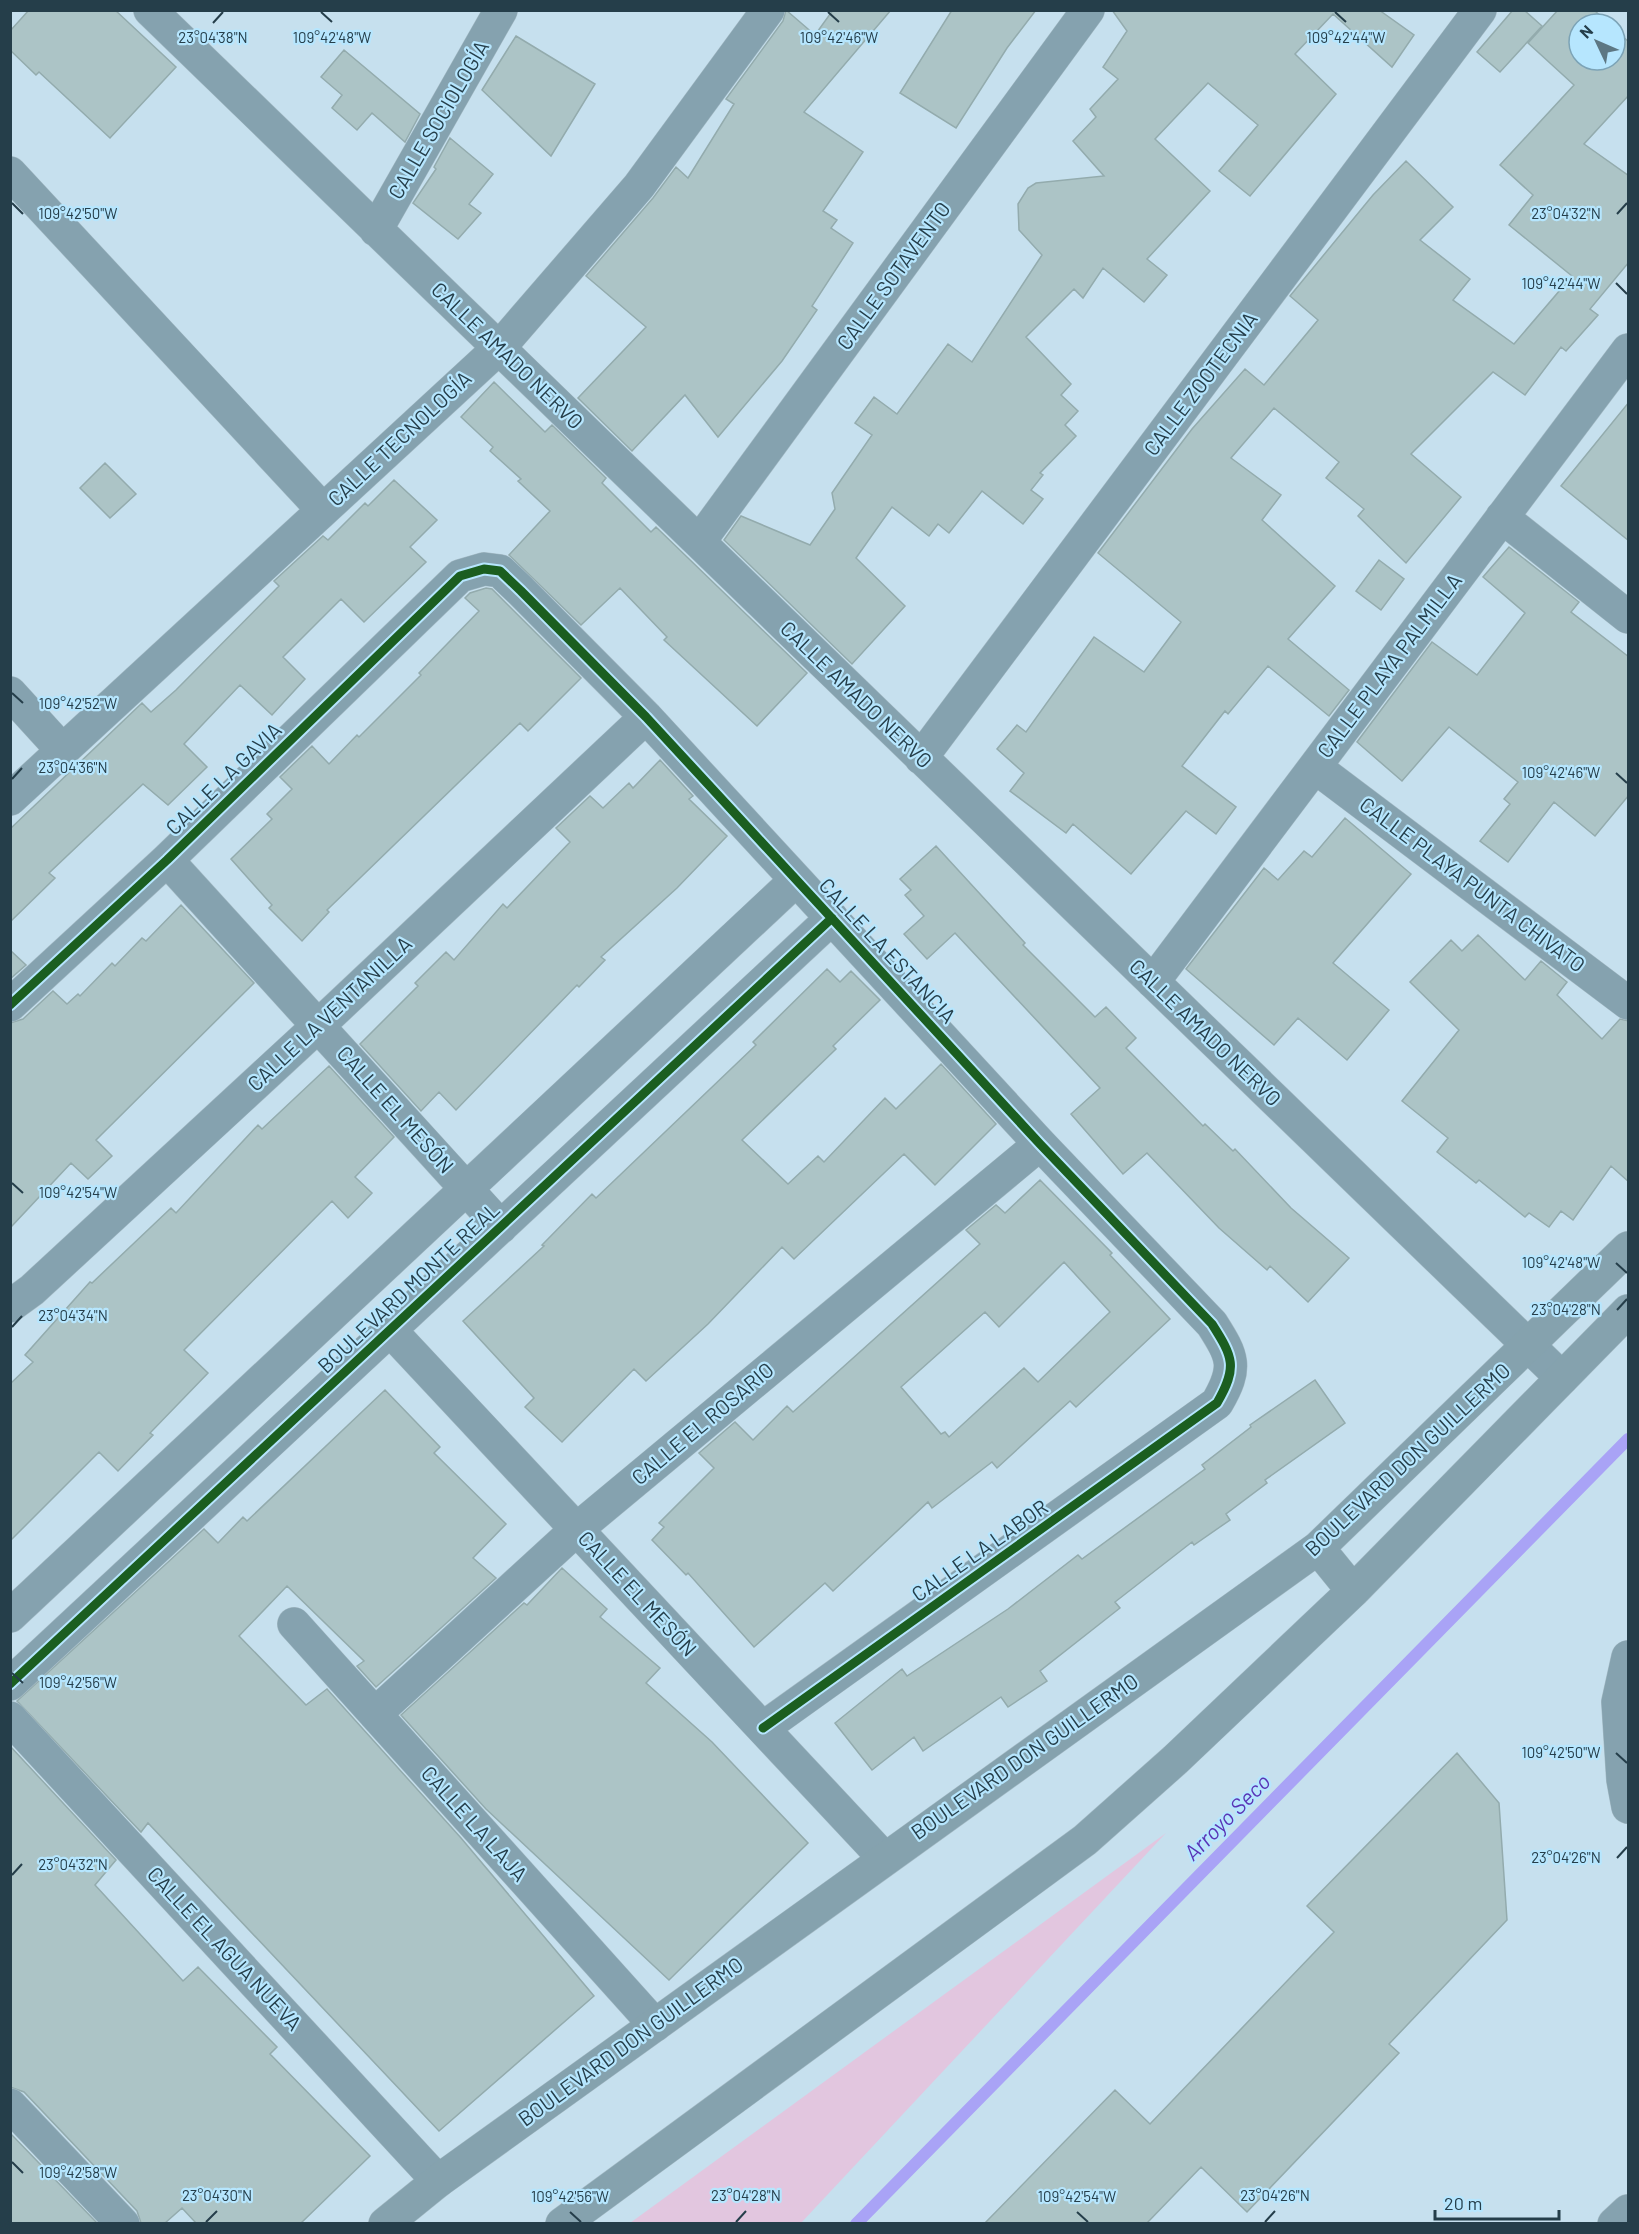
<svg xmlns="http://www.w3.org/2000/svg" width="1639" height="2234" font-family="Barlow,sans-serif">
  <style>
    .green { fill: #e2c6df }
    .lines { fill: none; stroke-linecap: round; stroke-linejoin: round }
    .stream { stroke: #a9a3f6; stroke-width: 12 }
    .building { fill: #acc4c6; stroke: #93abad; stroke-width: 1.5; fill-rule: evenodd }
    .street-casing { stroke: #a6bcc7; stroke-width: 34 }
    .secondary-casing { stroke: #a6bcc7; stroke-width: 34 }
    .street { stroke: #85a2af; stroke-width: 33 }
    .secondary { stroke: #85a2ae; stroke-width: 33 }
    .cycleway-casing { stroke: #b6e6fe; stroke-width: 13 }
    .cycleway { stroke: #1b5e20; stroke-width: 9 }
    .ticks { fill: none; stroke: #253e4a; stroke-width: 2 }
    .labels { text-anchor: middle; stroke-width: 4.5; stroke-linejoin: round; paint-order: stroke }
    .street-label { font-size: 21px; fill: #253e4a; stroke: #b6e6fe }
    .water-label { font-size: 22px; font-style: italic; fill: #5934b6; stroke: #b6e6fe }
    .ticks-label { font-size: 15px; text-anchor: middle; fill: #253e4a; stroke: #b6e6fe; stroke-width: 4.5; stroke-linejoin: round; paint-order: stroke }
  </style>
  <rect width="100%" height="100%" fill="#c6e0ee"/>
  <path class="green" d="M 1166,1833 L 801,2223 L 630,2223 Z"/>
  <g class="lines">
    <path class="stream" d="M 856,2224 L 1628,1439"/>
  </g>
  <path class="building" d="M 29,10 L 115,10 L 176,67 L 110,138 L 39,72 L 36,75 L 10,50 L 10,31 Z
    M 786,10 L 815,35 L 833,10 L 891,10 L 804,112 L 863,152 L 823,211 L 837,220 L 831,228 L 853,243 L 812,306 L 817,310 L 782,361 L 718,437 L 685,395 L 632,451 L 578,398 L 646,327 L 586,276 L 653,198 L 676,167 L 688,178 L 734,104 L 726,99 L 783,21 Z
    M 952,10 L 1036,10 L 1007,48 L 956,128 L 900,93 Z
    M 1112,10 L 1379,10 L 1414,35 L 1392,67 L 1333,14 L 1295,54 L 1336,94 L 1250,196 L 1219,171 L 1258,125 L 1208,83 L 1155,139 L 1210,191 L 1147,259 L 1167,275 L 1144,302 L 1103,268 L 1083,298 L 1074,289 L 1026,337 L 1071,384 L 1061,395 L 1078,411 L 1065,425 L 1076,436 L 1040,473 L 1043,475 L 1031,490 L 1043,499 L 1023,524 L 982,491 L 949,533 L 938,524 L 929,536 L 892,507 L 856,558 L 905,606 L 852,664 L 724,540 L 741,516 L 810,545 L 835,509 L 832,493 L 872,435 L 855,423 L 874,397 L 897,414 L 948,344 L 972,362 L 1042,255 L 1019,230 L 1018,204 L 1028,188 L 1036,183 L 1104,176 L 1073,141 L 1096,117 L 1090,109 L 1118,79 L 1103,67 L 1127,31 Z
    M 1513,10 L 1524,10 L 1542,26 L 1500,72 L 1477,52 Z
    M 1558,10 L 1594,10 L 1609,24 L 1579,24 L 1579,60 L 1615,60 L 1615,30 L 1629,42 L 1629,95 L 1584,144 L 1629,176 L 1629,262 L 1590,309 L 1598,315 L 1566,351 L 1561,347 L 1525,395 L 1493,372 L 1411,454 L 1461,497 L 1406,563 L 1358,516 L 1364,509 L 1326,478 L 1339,462 L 1274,408 L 1231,458 L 1281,495 L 1262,520 L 1335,586 L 1288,639 L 1349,690 L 1329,716 L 1268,666 L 1228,714 L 1225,711 L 1182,766 L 1236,807 L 1216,834 L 1186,811 L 1131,874 L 1073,824 L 1066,833 L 1010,791 L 1024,773 L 997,749 L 1017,725 L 1026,732 L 1094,637 L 1144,672 L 1181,622 L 1098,553 L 1192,429 L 1245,369 L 1264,385 L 1318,320 L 1290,296 L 1373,195 L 1406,161 L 1453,207 L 1420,240 L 1470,279 L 1453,300 L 1514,344 L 1572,276 L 1509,225 L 1533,195 L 1500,165 L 1574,85 L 1528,43 Z
    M 516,36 L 595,84 L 551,156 L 482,90 Z
    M 344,50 L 420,114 L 405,142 L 372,113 L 357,130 L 332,108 L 342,95 L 321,77 Z
    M 450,138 L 493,174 L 469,204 L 481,213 L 458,239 L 413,203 L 436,169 L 434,167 Z
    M 494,382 L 545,432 L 552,425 L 606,478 L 602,483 L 651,532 L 656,527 L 807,673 L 757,726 L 664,640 L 667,637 L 620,588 L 581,625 L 509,555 L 550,511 L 518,481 L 521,479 L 490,451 L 493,447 L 461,417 Z
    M 1629,402 L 1629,541 L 1561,486 Z
    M 105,463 L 136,494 L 110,518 L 80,488 Z
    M 394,480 L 437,520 L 410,547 L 426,562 L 364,622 L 341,599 L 283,657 L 305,679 L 272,715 L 240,685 L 184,744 L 207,767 L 168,805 L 143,784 L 49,873 L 55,878 L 10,922 L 10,829 L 142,703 L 151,712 L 176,690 L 279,586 L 274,581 L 323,536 L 328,540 L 365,503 L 368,506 Z
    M 1509,547 L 1579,602 L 1571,612 L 1629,657 L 1629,795 L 1595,836 L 1554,802 L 1508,862 L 1480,841 L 1510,804 L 1504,799 L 1518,782 L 1449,727 L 1402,781 L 1357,742 L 1432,642 L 1477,675 L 1525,613 L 1483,577 Z
    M 1379,560 L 1404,579 L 1381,610 L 1356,591 Z
    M 486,588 L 492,589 L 581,678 L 528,731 L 520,723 L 489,753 L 327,910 L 329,912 L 302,941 L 269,908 L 272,905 L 231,859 L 272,819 L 267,814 L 292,789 L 280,777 L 312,746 L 329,764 L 357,735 L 359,737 L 421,675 L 419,673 L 479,611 L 465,598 L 470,593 Z
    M 660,760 L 693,796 L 689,799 L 727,836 L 677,888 L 601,957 L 605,960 L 579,987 L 577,985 L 456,1110 L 439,1092 L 421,1111 L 360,1044 L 418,986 L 415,983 L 446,952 L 454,960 L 503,904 L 507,908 L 570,842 L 556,828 L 590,796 L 603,808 L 629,783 L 633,788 Z
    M 1345,818 L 1411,874 L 1333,963 L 1389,1010 L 1347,1060 L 1298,1018 L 1274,1045 L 1186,969 L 1264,868 L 1278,880 L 1304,851 L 1312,857 Z
    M 936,846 L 1025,943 L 1023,945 L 1095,1017 L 1106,1007 L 1136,1038 L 1126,1048 L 1203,1126 L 1205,1124 L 1233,1151 L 1235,1149 L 1291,1208 L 1349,1258 L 1308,1302 L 1270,1266 L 1267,1270 L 1219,1228 L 1147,1153 L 1123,1174 L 1071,1114 L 1100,1088 L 955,933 L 927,959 L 904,934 L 924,916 L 905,895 L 911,890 L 900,879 Z
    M 181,905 L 254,983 L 96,1140 L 112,1156 L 88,1179 L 71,1163 L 10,1228 L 10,1023 L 23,1019 L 53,991 L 67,1004 L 78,994 L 80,996 L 112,963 L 115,966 L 142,938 L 146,941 Z
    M 1478,935 L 1525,980 L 1541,961 L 1567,982 L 1557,995 L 1602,1039 L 1620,1019 L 1629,1021 L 1629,1182 L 1611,1166 L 1573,1220 L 1561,1211 L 1549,1227 L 1529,1213 L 1525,1217 L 1479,1180 L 1476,1183 L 1437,1152 L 1448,1138 L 1402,1101 L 1459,1030 L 1410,982 L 1451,940 L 1462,951 Z
    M 10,950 L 26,965 L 10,979 Z
    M 827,969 L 840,982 L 851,971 L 880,1000 L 833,1046 L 836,1049 L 742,1140 L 788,1184 L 818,1156 L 824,1162 L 885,1098 L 896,1109 L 941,1064 L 996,1124 L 935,1185 L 904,1154 L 794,1259 L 782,1247 L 708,1324 L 646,1381 L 634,1369 L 562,1442 L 525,1407 L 534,1398 L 463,1321 L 544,1246 L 542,1245 L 592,1194 L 596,1198 L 756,1045 L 753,1042 Z
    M 329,1066 L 394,1137 L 355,1177 L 372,1193 L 348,1218 L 332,1201 L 184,1350 L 208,1373 L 150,1433 L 153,1435 L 118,1471 L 99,1452 L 10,1541 L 10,1384 L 33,1362 L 25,1355 L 90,1282 L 92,1283 L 171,1208 L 176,1213 L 258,1125 L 262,1129 Z
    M 1040,1180 L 1112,1253 L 1110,1255 L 1170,1319 L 1076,1407 L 1070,1401 L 997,1468 L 992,1462 L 932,1508 L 928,1502 L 833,1591 L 825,1583 L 754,1647 L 688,1573 L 686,1575 L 652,1540 L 664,1527 L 659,1523 L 714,1468 L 699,1453 L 735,1422 L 753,1440 L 787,1406 L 793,1412 L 980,1244 L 966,1230 L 996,1205 L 1005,1213 ZM 1064,1262 L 1110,1312 L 1038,1382 L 1024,1368 L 949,1437 L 945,1432 L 941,1434 L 901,1387 L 985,1312 L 999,1327 Z
    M 1315,1380 L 1345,1423 L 1265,1480 L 1267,1483 L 1226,1514 L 1230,1520 L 1194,1545 L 1192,1542 L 1115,1602 L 1120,1608 L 1040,1671 L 1047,1681 L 1008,1707 L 1001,1697 L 923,1751 L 914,1737 L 872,1770 L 835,1723 L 902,1669 L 907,1676 L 1008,1609 L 1078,1555 L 1082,1559 L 1205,1469 L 1202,1465 L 1251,1427 L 1250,1425 Z
    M 385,1390 L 440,1447 L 434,1453 L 506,1524 L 473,1558 L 496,1578 L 376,1687 L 357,1666 L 364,1661 L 287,1586 L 239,1636 L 306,1705 L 327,1689 L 461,1838 L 594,1996 L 439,2131 L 148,1823 L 141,1832 L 17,1701 L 204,1529 L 218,1543 L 243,1517 L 247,1521 Z
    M 562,1568 L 607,1609 L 600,1617 L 660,1668 L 646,1683 L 712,1742 L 808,1843 L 669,1980 L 486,1809 L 401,1715 L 524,1603 L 527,1605 Z
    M 10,1746 L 116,1860 L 95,1885 L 183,1981 L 198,1967 L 277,2047 L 270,2054 L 370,2156 L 301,2223 L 196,2223 L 182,2208 L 165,2223 L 141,2223 L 137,2211 L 24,2092 L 10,2087 Z
    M 1457,1753 L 1499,1803 L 1507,1920 L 1389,2044 L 1399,2053 L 1247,2212 L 1201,2167 L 1147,2223 L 985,2223 L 1115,2090 L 1150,2124 L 1334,1932 L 1307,1906 Z
    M 10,2133 L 97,2223 L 10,2223 Z"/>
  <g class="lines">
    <defs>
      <path id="street" d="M 150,10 L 1562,1378
        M 10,173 L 323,510
        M 376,230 L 501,10
        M 1502,517 L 1628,617
        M 699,542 L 1088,10
        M 10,693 L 63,751
        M 921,758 L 1480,10
        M 1315,767 L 1628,1003
        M 10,799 L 499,348 L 639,186 L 768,10
        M 167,860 L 501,1227
        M 1153,982 L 1628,350
        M 10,1005 L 167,860 L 460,576 L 484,569 L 500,571 L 521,591 L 646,717 L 1040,1144 L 1212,1324 C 1233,1357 1238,1367 1217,1403 L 763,1728
        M 10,1306 L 32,1290 L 318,1026 L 646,717
        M 390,1330 L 884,1858
        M 10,1616 L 796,880
        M 294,1624 L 655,2025
        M 1628,1657 L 1618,1702 L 1623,1780 L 1628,1807
        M 10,1684 L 832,918
        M 375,1714 L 577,1529 L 1040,1144
        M 10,1718 L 438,2181
        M 10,2105 L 123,2224
        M 1614,2224 L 1628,2211"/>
      <path id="secondary" d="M 1318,1548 L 1353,1591
        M 385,2224 L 438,2181 L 1318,1548 L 1628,1248
        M 562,2224 L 1085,1840 L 1175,1760 L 1353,1591 L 1628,1311"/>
    </defs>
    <use href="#street" class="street-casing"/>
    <use href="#secondary" class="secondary-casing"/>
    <use href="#street" class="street"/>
    <use href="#secondary" class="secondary"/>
    <defs>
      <path id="cycleway" d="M 10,1005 L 167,860 L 460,576 L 484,569 L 500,571 L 521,591 L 646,717 L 1040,1144 L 1212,1324 C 1233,1357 1238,1367 1217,1403 L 763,1728
        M 10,1684 L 832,918"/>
    </defs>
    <use href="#cycleway" class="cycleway-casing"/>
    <use href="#cycleway" class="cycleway"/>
  </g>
  <path class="ticks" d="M 321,12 L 332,22M 828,12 L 839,22M 1335,12 L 1346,22M 213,23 L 223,12M 12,203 L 23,214M 1617,214 L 1627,203M 1616,283 L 1627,294M 12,693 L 23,703M 1616,773 L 1627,783M 12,779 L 22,768M 12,1183 L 23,1193M 1616,1263 L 1627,1273M 1617,1310 L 1627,1299M 12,1327 L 22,1316M 12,1673 L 23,1683M 1616,1753 L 1627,1763M 1617,1858 L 1627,1847M 12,1875 L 22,1864M 12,2162 L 23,2173M 570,2212 L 581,2222M 1077,2212 L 1088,2222M 206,2222 L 217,2211M 736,2222 L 746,2211M 1265,2222 L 1275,2211"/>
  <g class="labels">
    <g class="street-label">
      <text transform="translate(439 120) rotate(-60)" y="7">CALLE SOCIOLOGÍA</text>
      <text transform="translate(894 276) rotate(-54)" y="7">CALLE SOTAVENTO</text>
      <text transform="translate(507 356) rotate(44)" y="7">CALLE AMADO NERVO</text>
      <text transform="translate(1201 384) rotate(-53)" y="7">CALLE ZOOTECNIA</text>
      <text transform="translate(400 439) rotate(-43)" y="7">CALLE TECNOLOGÍA</text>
      <text transform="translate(1390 666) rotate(-53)" y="7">CALLE PLAYA PALMILLA</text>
      <text transform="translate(856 695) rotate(44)" y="7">CALLE AMADO NERVO</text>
      <text transform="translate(224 779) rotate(-44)" y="7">CALLE LA GAVIA</text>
      <text transform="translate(1472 885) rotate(37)" y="7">CALLE PLAYA PUNTA CHIVATO</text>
      <text transform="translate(887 951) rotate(47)" y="7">CALLE LA ESTANCIA</text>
      <text transform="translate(330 1014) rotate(-43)" y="7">CALLE LA VENTANILLA</text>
      <text transform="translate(1205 1033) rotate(44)" y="7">CALLE AMADO NERVO</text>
      <text transform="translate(395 1110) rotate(48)" y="7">CALLE EL MESÓN</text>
      <text transform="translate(409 1288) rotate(-43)" y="7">BOULEVARD MONTE REAL</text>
      <text transform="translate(703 1424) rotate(-40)" y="7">CALLE EL ROSARIO</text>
      <text transform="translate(1408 1460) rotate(-43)" y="7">BOULEVARD DON GUILLERMO</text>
      <text transform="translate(980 1551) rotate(-35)" y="7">CALLE LA LABOR</text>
      <text transform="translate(637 1594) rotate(47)" y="7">CALLE EL MESÓN</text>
      <text transform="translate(1025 1757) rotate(-35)" y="7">BOULEVARD DON GUILLERMO</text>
      <text transform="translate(474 1824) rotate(48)" y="7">CALLE LA LAJA</text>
      <text transform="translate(224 1949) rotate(47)" y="7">CALLE EL AGUA NUEVA</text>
      <text transform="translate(631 2042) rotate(-36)" y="7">BOULEVARD DON GUILLERMO</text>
    </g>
    <g class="water-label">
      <text transform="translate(1227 1817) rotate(-45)" y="8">Arroyo Seco</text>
    </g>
  </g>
  <g class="ticks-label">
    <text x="332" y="43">109°42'48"W</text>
    <text x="839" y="43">109°42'46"W</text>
    <text x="1346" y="43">109°42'44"W</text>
    <text x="213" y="43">23°04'38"N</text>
    <text x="1566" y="219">23°04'32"N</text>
    <text x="78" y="219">109°42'50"W</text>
    <text x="1561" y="289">109°42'44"W</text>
    <text x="78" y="709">109°42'52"W</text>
    <text x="73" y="773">23°04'36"N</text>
    <text x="1561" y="778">109°42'46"W</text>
    <text x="78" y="1198">109°42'54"W</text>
    <text x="1561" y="1268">109°42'48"W</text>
    <text x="1566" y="1315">23°04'28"N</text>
    <text x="73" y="1321">23°04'34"N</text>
    <text x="78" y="1688">109°42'56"W</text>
    <text x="1561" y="1758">109°42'50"W</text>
    <text x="1566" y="1863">23°04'26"N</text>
    <text x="73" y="1870">23°04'32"N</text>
    <text x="78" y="2178">109°42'58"W</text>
    <text x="217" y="2201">23°04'30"N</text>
    <text x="746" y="2201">23°04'28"N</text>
    <text x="1275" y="2201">23°04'26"N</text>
    <text x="570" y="2202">109°42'56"W</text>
    <text x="1077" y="2202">109°42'54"W</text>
  </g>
  <rect width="1639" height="2234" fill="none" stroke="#253e4a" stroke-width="24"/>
  <g transform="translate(1597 42) rotate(314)"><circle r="28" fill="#b6e6fe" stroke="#7ca3b6" stroke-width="1.5"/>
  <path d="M0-4.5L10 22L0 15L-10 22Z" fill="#5d7783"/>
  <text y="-9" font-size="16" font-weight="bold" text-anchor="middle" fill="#253e4a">N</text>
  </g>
  <path d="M1435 2210v9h124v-9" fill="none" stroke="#253e4a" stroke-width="3"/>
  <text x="1444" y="2210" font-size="18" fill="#253e4a" stroke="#b6e6fe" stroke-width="4.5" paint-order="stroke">20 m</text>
</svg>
